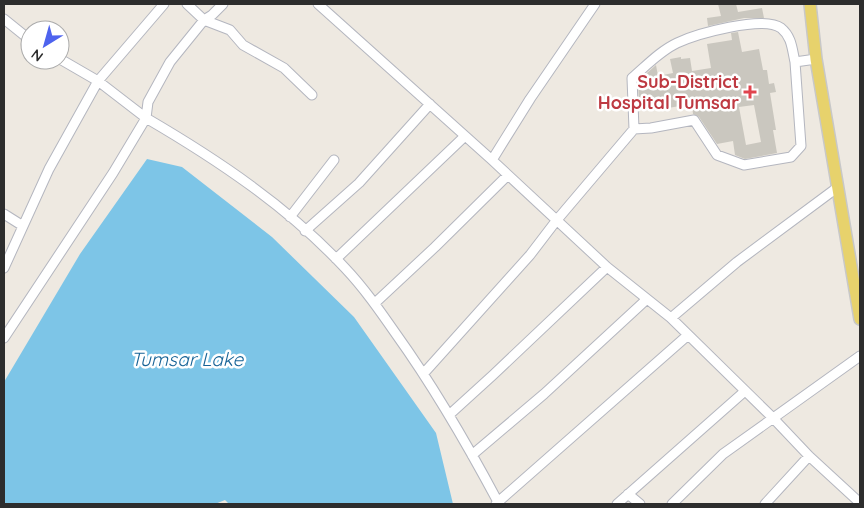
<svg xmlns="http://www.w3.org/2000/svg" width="864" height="508" font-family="Quicksand,sans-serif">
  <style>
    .water { fill: #7dc5e7 }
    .building { fill: #cac7bf; fill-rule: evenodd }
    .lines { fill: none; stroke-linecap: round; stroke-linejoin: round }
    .minor-casing { stroke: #b4b6bf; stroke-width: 11 }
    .major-casing { stroke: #c8c8c8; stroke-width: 14 }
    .minor { stroke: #fff; stroke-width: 9 }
    .major { stroke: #e7d26c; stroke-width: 11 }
    .health-dot { fill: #e0444e; stroke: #fff; stroke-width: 2 }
    .labels { text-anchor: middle; stroke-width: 5; stroke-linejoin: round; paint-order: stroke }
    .health-label { font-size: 18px; font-weight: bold; fill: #be3a42; stroke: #fff; text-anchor: end }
    .water-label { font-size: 19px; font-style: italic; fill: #186497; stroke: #fff }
  </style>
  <rect width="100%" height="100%" fill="#eee9e1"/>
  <path class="water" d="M 147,159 L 182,167 L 272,237 L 354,317 L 436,433 L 453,504 L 229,504 L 225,500 L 215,504 L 4,504 L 4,382 L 80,254 Z"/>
  <path class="building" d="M 718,4 L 736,4 L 738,12 L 762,8 L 764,18 L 744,18 L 708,26 L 707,18 L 721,16 Z
    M 738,32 L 742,52 L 759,49 L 763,70 L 767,70 L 769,84 L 774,83 L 776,92 L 770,93 L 776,130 L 773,130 L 777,153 L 745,159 L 735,155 L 733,141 L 717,144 L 699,117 L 693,114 L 692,104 L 668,108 L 666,98 L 639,102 L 638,81 L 656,65 L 658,76 L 673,73 L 670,59 L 681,57 L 681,59 L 690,58 L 692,71 L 711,68 L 707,44 L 732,40 L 731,33 ZM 754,105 L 761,142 L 746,145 L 739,107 Z"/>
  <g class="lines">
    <defs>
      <path id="minor" d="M 187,4 L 204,20 L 230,30 L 243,45 L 284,68 L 312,95
        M 318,4 L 492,160 L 607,267 L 671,318 L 773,418 L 809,456 L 859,502 L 860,501
        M 4,19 L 30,40
        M 60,59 L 98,81 L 146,118 L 148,102 L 170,62 L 204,20 L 212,15 L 223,4
        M 634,129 L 632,78 C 646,66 660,51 677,43 C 696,34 763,15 781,28 C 792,37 792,49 795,62
        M 492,160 L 530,99 L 595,4
        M 4,214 L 23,226
        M 290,217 L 334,160
        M 305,231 L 359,183 L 430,104
        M 336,259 L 465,136
        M 4,268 L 49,169 L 98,81 L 164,4
        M 375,303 L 435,247 L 508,175
        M 671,318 L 737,262 L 838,187
        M 4,338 L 113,173 L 146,118 C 218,160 288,207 345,268 C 364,288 380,311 396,334 C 434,387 467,444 498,502 L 496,504
        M 424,373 L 530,255 L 556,221 L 634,129 L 651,128 L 694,120 L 717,155 L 744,165 L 791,157 L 801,146 L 795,62 L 816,59
        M 449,415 L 493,375 L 607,267
        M 472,455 L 544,394 L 647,299
        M 628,494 L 640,504
        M 500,504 L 498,502 L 688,335
        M 617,504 L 745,391
        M 672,504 L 723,454 L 860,356
        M 765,504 L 809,456"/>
      <path id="major" d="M 810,4 L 816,59 L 860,319"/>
    </defs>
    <use href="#minor" class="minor-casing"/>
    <use href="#major" class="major-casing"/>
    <use href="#minor" class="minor"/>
    <use href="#major" class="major"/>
  </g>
  <path class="health-dot" d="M747.5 84.5h5v5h5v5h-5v5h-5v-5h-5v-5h5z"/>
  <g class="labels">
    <g class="health-label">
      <text x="739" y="88">Sub-District<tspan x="739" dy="21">Hospital Tumsar</tspan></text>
    </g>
    <g class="water-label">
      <text x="187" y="366">Tumsar Lake</text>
    </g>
  </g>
  <rect width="864" height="508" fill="none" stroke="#2d2d2d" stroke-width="10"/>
  <g transform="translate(45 45) rotate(217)"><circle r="24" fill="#ffffff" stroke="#ababab"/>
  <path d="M0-4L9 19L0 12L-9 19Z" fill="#4e63ee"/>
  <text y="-8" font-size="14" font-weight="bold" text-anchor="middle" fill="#2d2d2d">N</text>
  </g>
</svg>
